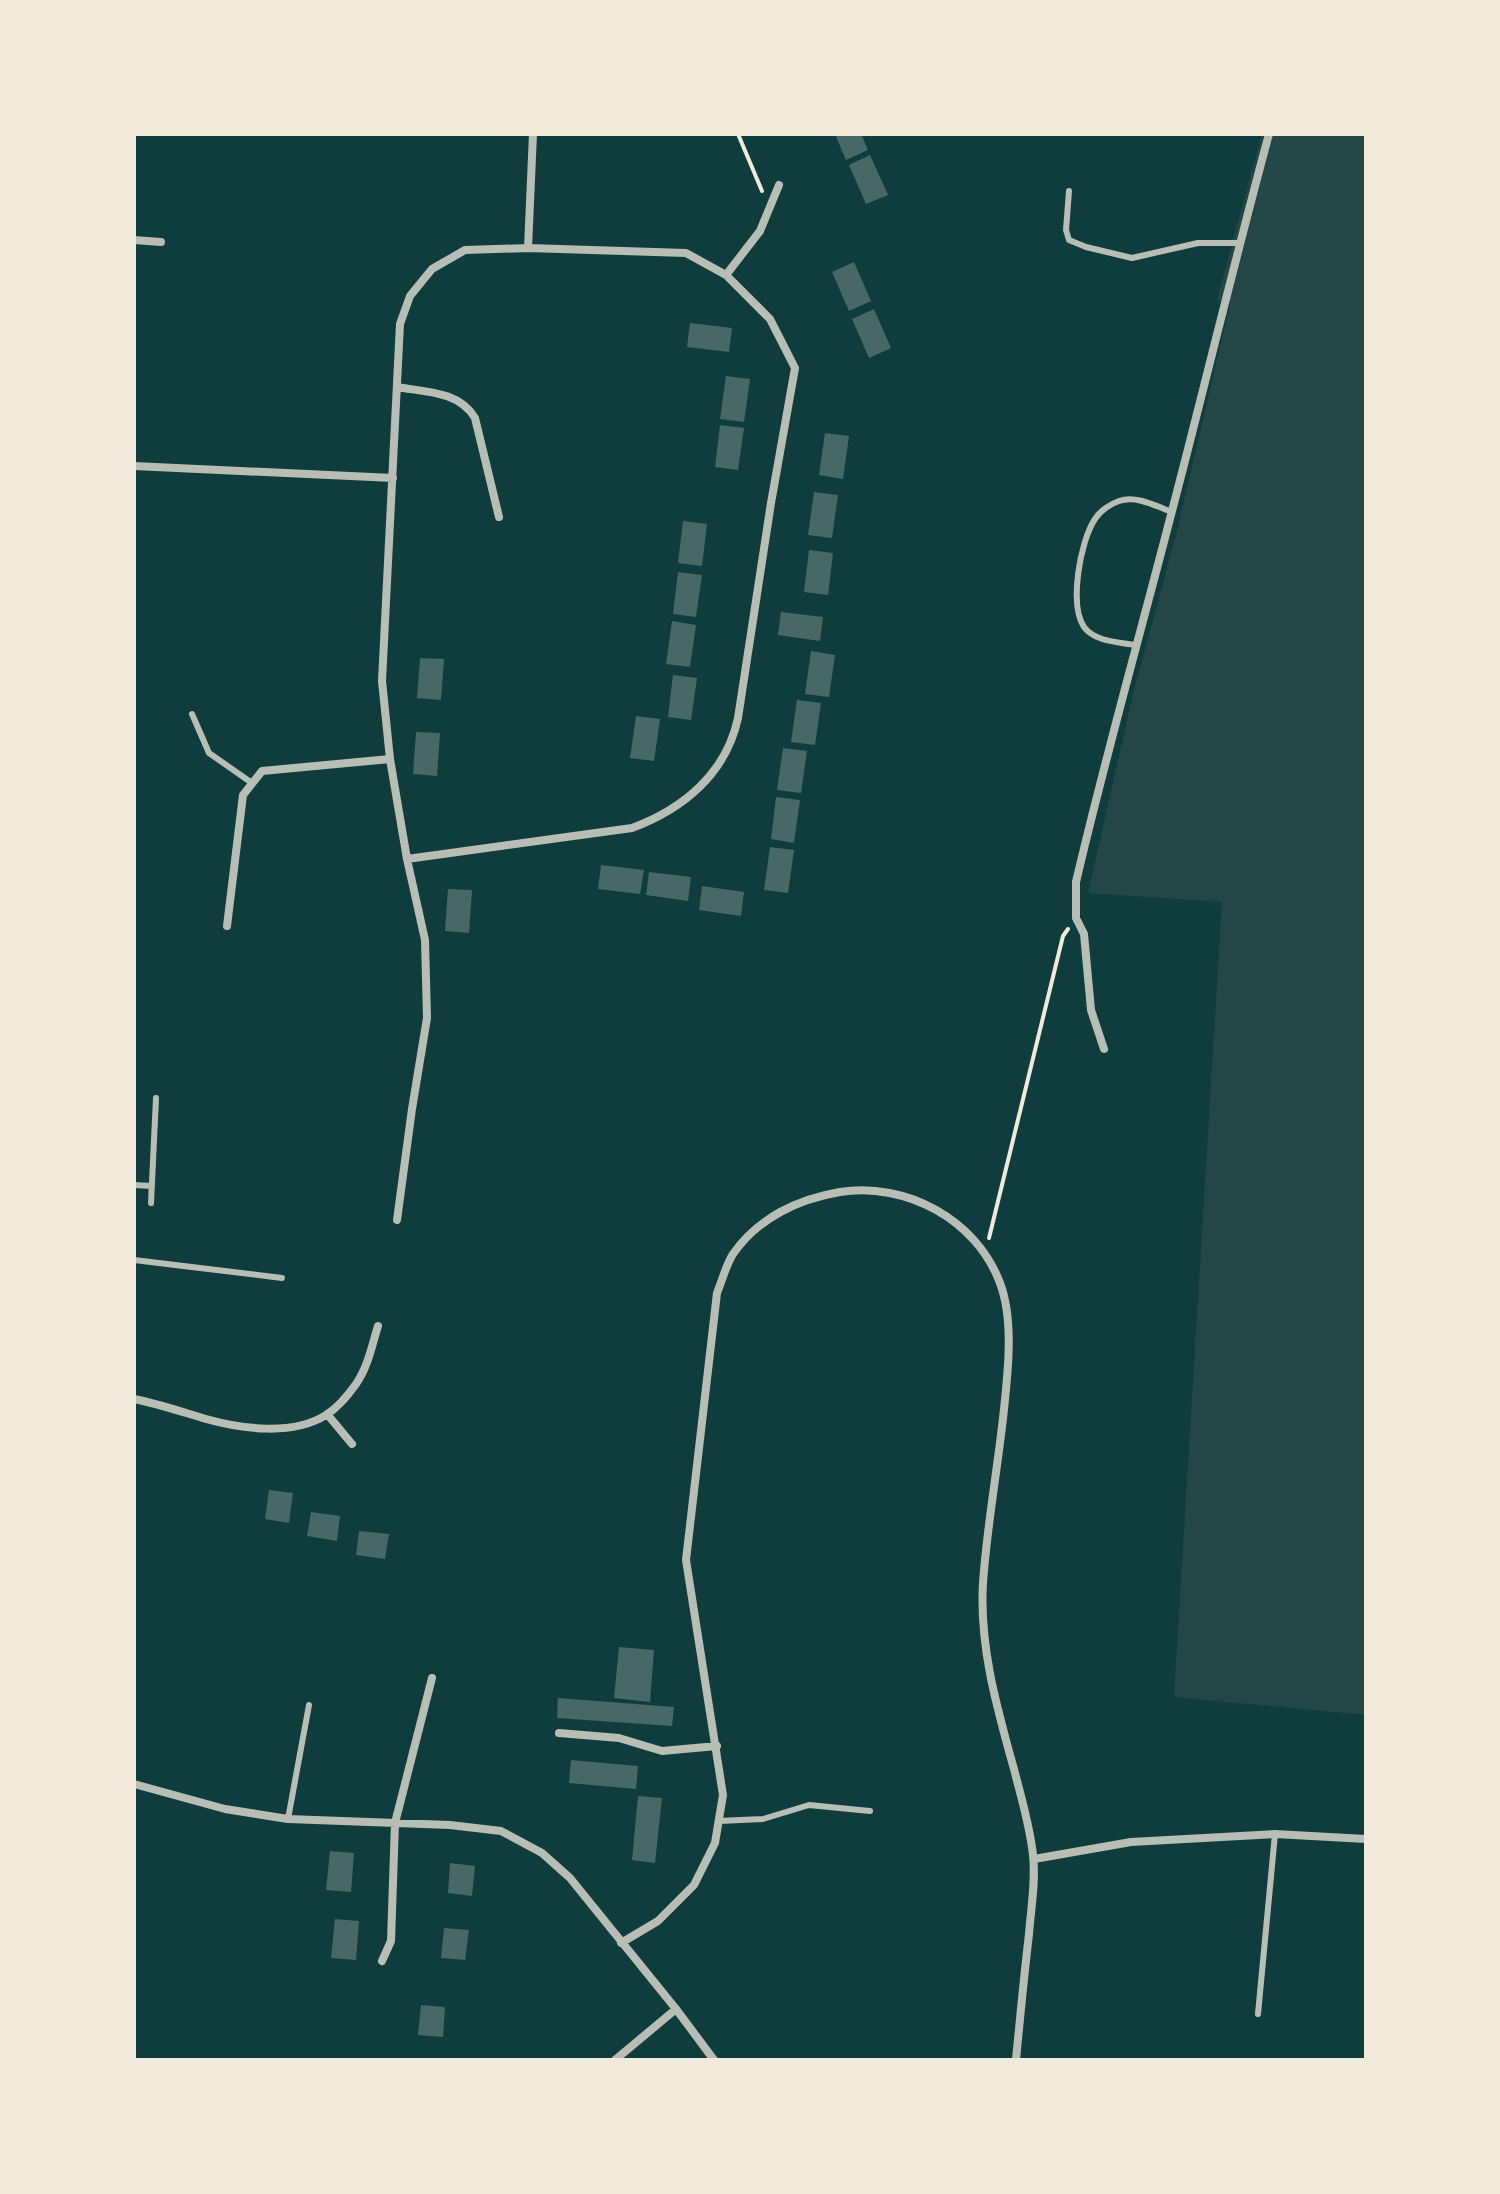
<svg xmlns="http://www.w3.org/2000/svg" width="1500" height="2194" font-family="'Nunito Sans',sans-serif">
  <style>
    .green { fill: #244646 }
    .building { fill: #486865 }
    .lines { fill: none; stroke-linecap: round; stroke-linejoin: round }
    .path { stroke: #f1e9da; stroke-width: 4 }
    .service { stroke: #b8beb3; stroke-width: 6 }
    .minor { stroke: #b8beb3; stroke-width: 8 }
  </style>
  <rect width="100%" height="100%" fill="#0f3d3e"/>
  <path class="green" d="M 1262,134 L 1366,134 L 1366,1715 L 1174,1697 L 1222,902 L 1088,893 L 1134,690 L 1176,535 L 1230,304 L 1217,300 Z"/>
  <path class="building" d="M 835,134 L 861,134 L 868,150 L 846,160 Z
    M 870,155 L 888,195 L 866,204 L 849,165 Z
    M 854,262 L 871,301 L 849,311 L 832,272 Z
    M 874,309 L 891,348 L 869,358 L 852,319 Z
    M 690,323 L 732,328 L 729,352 L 687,347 Z
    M 726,376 L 750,379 L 744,422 L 720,419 Z
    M 720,425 L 744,428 L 738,470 L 715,467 Z
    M 825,433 L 849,436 L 843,479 L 819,475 Z
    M 814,492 L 838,495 L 832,538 L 808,535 Z
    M 683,521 L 707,524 L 702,566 L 678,563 Z
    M 809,550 L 833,553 L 828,595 L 804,592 Z
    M 678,572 L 702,575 L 696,617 L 673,614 Z
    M 781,612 L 823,617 L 820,641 L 778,635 Z
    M 672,621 L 696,625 L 690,667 L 666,664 Z
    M 811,651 L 835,655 L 829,697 L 805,694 Z
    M 420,658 L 444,659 L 441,700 L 417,698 Z
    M 673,675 L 697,678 L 691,720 L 668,717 Z
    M 797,700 L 821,703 L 815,745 L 791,742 Z
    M 636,716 L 660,719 L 654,761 L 630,758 Z
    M 416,732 L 440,733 L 437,776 L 413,774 Z
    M 783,748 L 807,751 L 801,793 L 777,790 Z
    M 776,797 L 800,800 L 794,843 L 771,839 Z
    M 770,847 L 794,850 L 788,893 L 764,890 Z
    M 601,865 L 644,870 L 640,894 L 598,889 Z
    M 649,872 L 691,877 L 688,901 L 646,895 Z
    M 702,886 L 744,892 L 741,916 L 699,910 Z
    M 448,889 L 472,890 L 469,933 L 445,931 Z
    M 269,1490 L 293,1493 L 289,1523 L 265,1519 Z
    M 311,1512 L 340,1516 L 337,1541 L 307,1536 Z
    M 359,1531 L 389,1534 L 385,1559 L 356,1555 Z
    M 619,1647 L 654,1650 L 650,1702 L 614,1698 Z
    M 558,1698 L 674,1707 L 672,1726 L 557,1718 Z
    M 571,1760 L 638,1766 L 636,1789 L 569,1783 Z
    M 638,1796 L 662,1798 L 655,1863 L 632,1860 Z
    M 330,1851 L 354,1853 L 351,1892 L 326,1890 Z
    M 450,1863 L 475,1866 L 472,1896 L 448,1893 Z
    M 335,1919 L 359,1921 L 356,1960 L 331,1958 Z
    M 444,1928 L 469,1930 L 465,1960 L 441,1958 Z
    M 421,2005 L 445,2007 L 443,2037 L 418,2035 Z"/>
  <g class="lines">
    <path class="path" d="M 738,134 L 762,191
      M 989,1238 L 1063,936 L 1068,929"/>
    <path class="service" d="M 1069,191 L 1066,230 L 1069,240 L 1086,247 L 1132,258 L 1198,243 L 1239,243
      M 1135,645 C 1119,642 1095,642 1084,627 C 1069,605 1080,541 1095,519 C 1100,511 1110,504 1119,501 C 1136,495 1156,506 1172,512
      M 192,714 L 209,753 L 252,783
      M 134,1185 L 152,1186
      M 151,1203 L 156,1098
      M 134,1260 L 282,1278
      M 288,1819 L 309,1705
      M 719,1821 L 763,1819 L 809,1805 L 870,1811
      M 1258,2014 L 1275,1834"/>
    <path class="minor" d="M 134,240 L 161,242
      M 528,248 L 533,134
      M 726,275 L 760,231 L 779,185
      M 397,387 C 425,392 459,391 475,418 L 499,517
      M 134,466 L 393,478
      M 227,926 L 243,795 L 262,771 L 390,759
      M 1104,1049 L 1091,1010 L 1084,934 L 1076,918 L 1076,882 C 1105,758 1140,635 1172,511 C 1205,385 1235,259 1269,134
      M 397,1220 L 412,1109 L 427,1018 L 425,940 L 407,859 L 390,759 L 382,681 L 400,324 L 410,296 L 432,269 L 465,250 L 528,248 L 686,253 L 726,275 L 770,319 L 795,368 L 771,503 L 738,718 C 726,774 683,809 632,828 L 407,859
      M 134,1399 C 159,1404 182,1412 206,1419 C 242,1429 293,1436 326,1415 C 337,1408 349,1394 356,1384 C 368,1367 372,1345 378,1326
      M 327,1414 L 352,1444
      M 559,1733 L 619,1738 L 662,1751 L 717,1746
      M 134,1784 L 225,1809 L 288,1819 L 450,1825 L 501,1831 L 542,1853 L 570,1878 L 676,2009 L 714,2060
      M 1034,1859 L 1131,1842 L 1275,1834 L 1366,1839
      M 621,1943 L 658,1921 L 694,1885 L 715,1843 L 723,1795 L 686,1560 L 717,1293 C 722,1281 726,1265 733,1254 C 758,1218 798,1199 840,1192 C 906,1182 976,1219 1000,1283 C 1014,1320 1008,1371 1004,1409 C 998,1467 987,1525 983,1583 C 979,1648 998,1711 1015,1773 C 1022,1800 1030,1827 1033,1855 C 1036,1881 1031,1908 1029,1934 C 1024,1976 1020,2018 1016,2060
      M 382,1961 L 391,1941 L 395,1823 L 432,1678
      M 615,2060 L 676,2009"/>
  </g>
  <rect width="1500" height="2194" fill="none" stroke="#f1e9da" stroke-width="272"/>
</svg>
